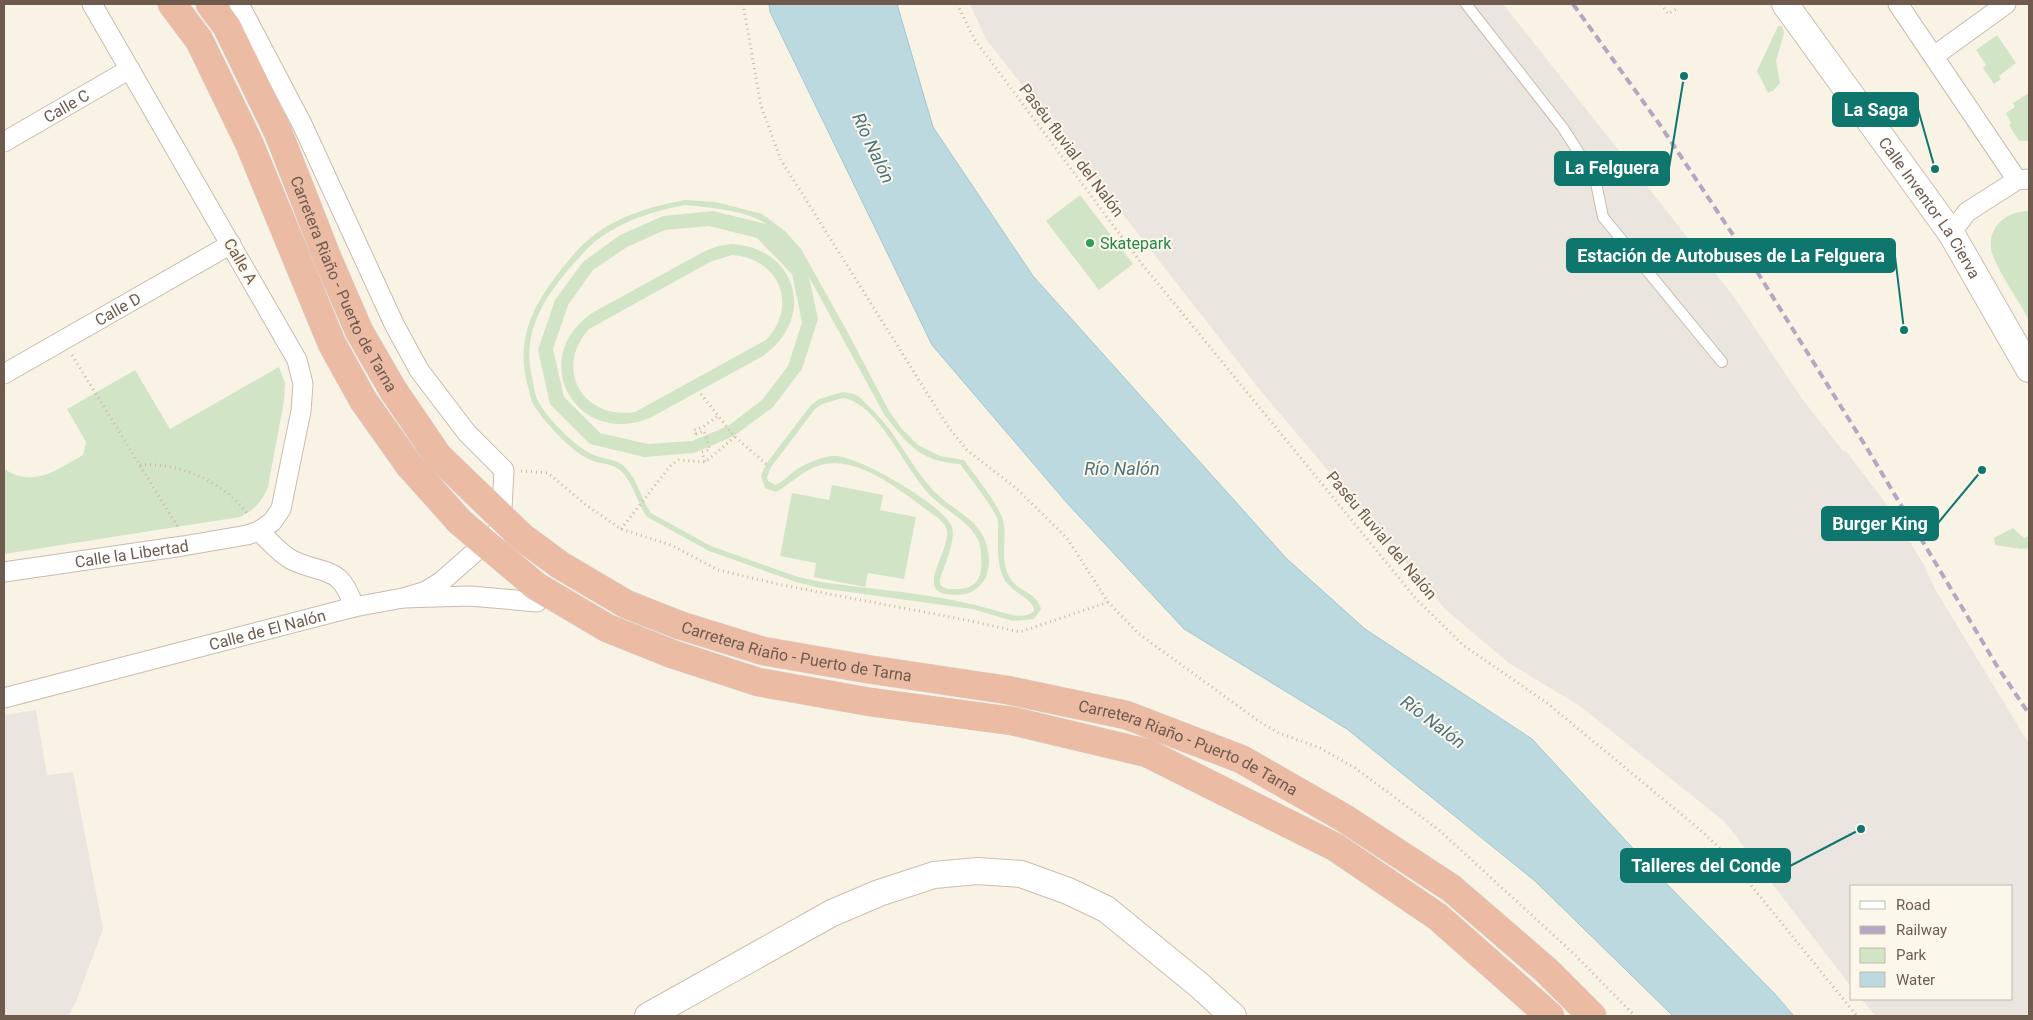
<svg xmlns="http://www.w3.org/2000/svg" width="2033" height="1020" font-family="Roboto,sans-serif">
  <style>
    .industrial { fill: #eae5df }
    .green { fill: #d1e5c6; fill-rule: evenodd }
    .water { fill: #bdd9e0; stroke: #a4c7d0 }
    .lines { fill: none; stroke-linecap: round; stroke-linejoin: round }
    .lane-casing { stroke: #c9bbad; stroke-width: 12 }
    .street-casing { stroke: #c9bbad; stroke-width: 21 }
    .secondary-casing { stroke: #cebdae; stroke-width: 28 }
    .highway-casing { stroke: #d7d1cd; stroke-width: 29 }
    .path { stroke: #cfb7a4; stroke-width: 3; stroke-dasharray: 1 4; stroke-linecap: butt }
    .lane { stroke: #fff; stroke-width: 10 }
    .street { stroke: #fff; stroke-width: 19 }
    .secondary { stroke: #fff; stroke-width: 26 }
    .highway { stroke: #ebbba4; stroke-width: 28 }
    .rail { stroke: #b6a6c1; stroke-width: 4; stroke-dasharray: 8 5; stroke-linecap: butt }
    .highway-bridge-casing { stroke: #d7d1cd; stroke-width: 29; stroke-linecap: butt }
    .highway-bridge { stroke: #ebbba4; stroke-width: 28 }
    .leisure-dot { fill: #2e9e5b; stroke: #fcf7eb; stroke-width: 2 }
    .labels { text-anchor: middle; stroke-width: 4; stroke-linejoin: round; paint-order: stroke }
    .street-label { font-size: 16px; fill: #6f5b4e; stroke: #fcf7eb }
    .leisure-label { font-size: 16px; fill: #27864d; stroke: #fcf7eb; text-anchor: start }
    .water-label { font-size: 18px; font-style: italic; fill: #4b7480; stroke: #fcf7eb }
    .leader { fill: none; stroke: #0f766e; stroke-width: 2 }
    .callout-dot { fill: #0f766e; stroke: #fcf7eb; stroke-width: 2 }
    .callout { fill: #0f766e; stroke: #0f766e; stroke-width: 2 }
    .callout-label { font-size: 18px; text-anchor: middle; font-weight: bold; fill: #fff }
  </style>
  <rect width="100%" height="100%" fill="#f9f3e6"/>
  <path class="industrial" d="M 970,4 L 1503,4 L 1688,238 L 1737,301 L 1803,400 L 1843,451 L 1846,451 L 1887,505 L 1924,565 L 1935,589 L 2029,744 L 2029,1016 L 1876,1016 L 1861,999 L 2012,999 L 2012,886 L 1852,886 L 1852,988 L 1725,822 L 1580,706 L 1510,664 L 1445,609 L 1260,390 L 986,39 Z
    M 36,710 L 47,775 L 73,772 L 103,929 L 76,1002 L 68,1016 L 4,1016 L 4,715 Z"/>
  <path class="green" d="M 1778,26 L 1782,26 L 1784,33 L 1776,61 L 1780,83 L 1773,91 L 1768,93 L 1757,71 Z
    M 1997,35 L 2016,63 L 1999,76 L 2001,79 L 1994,84 L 1983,68 L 1986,65 L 1976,50 Z
    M 2029,93 L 2029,141 L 2019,141 L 2009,125 L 2011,123 L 2006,113 L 2015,107 L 2013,103 Z
    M 1080,195 L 1133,264 L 1099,290 L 1046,221 Z
    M 685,200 L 716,202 L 762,214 L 785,231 L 801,249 L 847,331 L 889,411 L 902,429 L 918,445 L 940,456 L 964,460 C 974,474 997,503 1002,517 C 1009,537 998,557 1010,578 C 1018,592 1037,592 1041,609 L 1034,619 L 1013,621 L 972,609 L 820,588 L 796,582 L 709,551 L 647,517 C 637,503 634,484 621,471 C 613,463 604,465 593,461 C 574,455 544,422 533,404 C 530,398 529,389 527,383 C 515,336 536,300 565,265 C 574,253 584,242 597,233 C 623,214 654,206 685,200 ZM 685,205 C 706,207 750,211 766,224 L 713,211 L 663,216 L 620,235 L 583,262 L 555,300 L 538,350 L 550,404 L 590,444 L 644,457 L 694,453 L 734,436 L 773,407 L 802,369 L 818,319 L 809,277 L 884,414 C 899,434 914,455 940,461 C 947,463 953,463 960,464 C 970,478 991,504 997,518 C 999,523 998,529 998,534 C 998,549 997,565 1004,579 C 1011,592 1035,600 1034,611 C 1024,621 1006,613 994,610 C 940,594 877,590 821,582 L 798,577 L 711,546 L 651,513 C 641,499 638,480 625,467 C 615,458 605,460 594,455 C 576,448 547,418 538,401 C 535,395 534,388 533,382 C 521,337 540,303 569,269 C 579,258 589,245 601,237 C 627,219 655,211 685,205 ZM 709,226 L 757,238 L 792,274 L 802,322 L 788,366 L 762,400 L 728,426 L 692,441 L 648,444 L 600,433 L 564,397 L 553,349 L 568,305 L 593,270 L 627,247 L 665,230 Z
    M 2029,211 L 2029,320 C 2021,304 1993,264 1991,249 C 1988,225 2008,211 2029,211 Z
    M 731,244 C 797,247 817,318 763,356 L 650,418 C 576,448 526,359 592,313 L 705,251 L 718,246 ZM 732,255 C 779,258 799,305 766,340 L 635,412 C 583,420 553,369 589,329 L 710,262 Z
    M 279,367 L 285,383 L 284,401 L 268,487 C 262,502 254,510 240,517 L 4,554 L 4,469 C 35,488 56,470 83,455 L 86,442 L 67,409 L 135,370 L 170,429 Z
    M 843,392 C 846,393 851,393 854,394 C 859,396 863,400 866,404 C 896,429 909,466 937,494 C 951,508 975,518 984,538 C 996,565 987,596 954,595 C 947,594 941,595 936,589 C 927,576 950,546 947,530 C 946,525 941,521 938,518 C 906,496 859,452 818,466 C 802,471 791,484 776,492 L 765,488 L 761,476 L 766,464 L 811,405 L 819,399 ZM 843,398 C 880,404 906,473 933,498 C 948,512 969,521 978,540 C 980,544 981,550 981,555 C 983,576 978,590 954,589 C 948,589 944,589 940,584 L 940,579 C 944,567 956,540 952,527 C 945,506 857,454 833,456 C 821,457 807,463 797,469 C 790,474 784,481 776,485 L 768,481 L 767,477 L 771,467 L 815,409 L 822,404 Z
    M 832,485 L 883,495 L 880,510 L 916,517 L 904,579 L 868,573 L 865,587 L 814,577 L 816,563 L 780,556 L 792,493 L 829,500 Z
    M 2013,528 L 2024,538 L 2029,536 L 2029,548 L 2021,549 L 1995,545 L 1994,538 Z"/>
  <path class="water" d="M 769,4 L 897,4 L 933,127 L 1033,276 L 1286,558 L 1365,629 L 1532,739 L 1653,870 L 1774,993 L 1794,1016 L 1673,1016 L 1535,881 L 1347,729 L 1184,629 L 1067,503 L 932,345 L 770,12 Z"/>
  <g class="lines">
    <defs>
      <path id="lane" d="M 1466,4 L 1563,128 L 1595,178 L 1603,217 L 1722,362"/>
      <g id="street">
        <path d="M 239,4 L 302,124 L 394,324 L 419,370 L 467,433 L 504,470 L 501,529 L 442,581 L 426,591 L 403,598"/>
        <path d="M 1898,4 L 2017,180"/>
        <path d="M 1934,56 L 2006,4"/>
        <path id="s1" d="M 4,142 L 130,69"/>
        <path d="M 1951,233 L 1967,212 L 2017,180 L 2029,179"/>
        <path id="s2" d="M 4,374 L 231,244"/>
        <path d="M 259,531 C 269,540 280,554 292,560 C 326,576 340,564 354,607"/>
        <path id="s3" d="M 4,572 L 183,546 L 247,535 L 259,531 L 272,522 L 281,509 L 301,411 L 303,384 L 297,360 L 92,4"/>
        <path id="s4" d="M 4,698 L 354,607 L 403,598 L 470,596 L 537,602"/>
      </g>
      <g id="secondary">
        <path id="s5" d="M 1785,4 L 1951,233 L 2029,369"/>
        <path d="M 648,1016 L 832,913 L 879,893 L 934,875 L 978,871 L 1021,874 L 1068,891 L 1106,909 L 1199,985 L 1233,1016"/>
      </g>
      <g id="highway">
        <path d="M 172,4 L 199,40 L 249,143 L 332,344 L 363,400"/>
        <path id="s6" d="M 210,4 L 227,27 L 278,132 L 327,257 L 359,331 L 393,390"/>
        <path id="s7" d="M 679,625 L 763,651 L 867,669 L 1007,690 L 1126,715 L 1241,759 L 1344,818 L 1451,888 L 1546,970 L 1592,1016"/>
        <path d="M 672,654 L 758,682 L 870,702 L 1012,721 L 1147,753 L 1335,847 L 1438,917 L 1550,1016"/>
      </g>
    </defs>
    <use href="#lane" class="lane-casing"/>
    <use href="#street" class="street-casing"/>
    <use href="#secondary" class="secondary-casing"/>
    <use href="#highway" class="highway-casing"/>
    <path class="path" d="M 743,4 L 761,106 L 781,160 L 949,428 L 967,450 L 1016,488 L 1067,538 L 1108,602 L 1139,634 L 1260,722 L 1279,733 L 1320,748 L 1355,768 L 1439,830 L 1574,954 L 1635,1016
      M 957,4 L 975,40 L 1142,264 L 1417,600 L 1463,645 L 1547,703 L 1698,828 L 1724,852 L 1857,1016
      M 1661,4 L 1668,14 L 1678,8
      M 72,355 L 179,529
      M 701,394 L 734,436 L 766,464
      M 696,434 L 704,431 L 710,449 L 702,452 L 705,462
      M 696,434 L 694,430 L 703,427 L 719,415
      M 140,465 C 180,462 226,483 249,516
      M 521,471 L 548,473 L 586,505 L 621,529 L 671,545 L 718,570 L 782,585 L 966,620 L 1020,632 L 1108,602
      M 621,529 L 671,465 L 679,460 L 705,462 L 736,436"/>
    <use href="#lane" class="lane"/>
    <use href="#street" class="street"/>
    <use href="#secondary" class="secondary"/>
    <use href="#highway" class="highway"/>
    <path class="rail" d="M 1573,4 L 1660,125 L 1751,262 L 1868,450 L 1997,666 L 2029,714"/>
    <defs>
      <path id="highway-bridge" d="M 393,390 L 438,456 L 522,537 L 560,565 L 626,604 L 679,625
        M 363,400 L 409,465 L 460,522 L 536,586 L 607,628 L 672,654"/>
    </defs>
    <use href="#highway-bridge" class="highway-bridge-casing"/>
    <use href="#highway-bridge" class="highway-bridge"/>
  </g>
  <circle class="leisure-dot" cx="1090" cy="243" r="5"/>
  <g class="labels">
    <g class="street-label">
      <text dy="6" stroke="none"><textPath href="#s1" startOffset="72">Calle C</textPath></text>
      <text transform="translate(1072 150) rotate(53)" y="6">Paséu fluvial del Nalón</text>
      <text dy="6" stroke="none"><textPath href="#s5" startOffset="250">Calle Inventor La Cierva</textPath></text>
      <text transform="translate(241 261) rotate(60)" y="6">Calle A</text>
      <text dy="6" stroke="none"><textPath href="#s6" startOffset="311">Carretera Riaño - Puerto de Tarna</textPath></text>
      <text dy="6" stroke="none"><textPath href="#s2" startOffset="131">Calle D</textPath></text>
      <text transform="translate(1382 535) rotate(50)" y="6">Paséu fluvial del Nalón</text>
      <text dy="6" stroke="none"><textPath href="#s3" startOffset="129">Calle la Libertad</textPath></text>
      <text dy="6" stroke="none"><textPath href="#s4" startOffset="272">Calle de El Nalón</textPath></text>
      <text dy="6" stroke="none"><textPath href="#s7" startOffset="121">Carretera Riaño - Puerto de Tarna</textPath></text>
      <text dy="6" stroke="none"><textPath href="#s7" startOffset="526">Carretera Riaño - Puerto de Tarna</textPath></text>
    </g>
    <g class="leisure-label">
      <text x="1100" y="249">Skatepark</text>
    </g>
    <g class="water-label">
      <text transform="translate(873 148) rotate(65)" y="6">Río Nalón</text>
      <text x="1122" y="475">Río Nalón</text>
      <text transform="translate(1433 722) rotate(37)" y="6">Río Nalón</text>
    </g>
  </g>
  <path class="leader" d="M1935 169L1918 109M1684 76L1669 168M1904 330L1895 256M1982 470L1938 523M1861 829L1790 866"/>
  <g class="callout-dot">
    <circle cx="1935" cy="169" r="5"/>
    <circle cx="1684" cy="76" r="5"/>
    <circle cx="1904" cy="330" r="5"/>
    <circle cx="1982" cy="470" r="5"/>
    <circle cx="1861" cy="829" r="5"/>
  </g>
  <g class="callout">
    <rect x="1833" y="93" width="85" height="33" rx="5"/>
    <rect x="1555" y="152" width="114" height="33" rx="5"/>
    <rect x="1567" y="239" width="328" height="33" rx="5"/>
    <rect x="1822" y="507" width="116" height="33" rx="5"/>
    <rect x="1621" y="849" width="169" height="33" rx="5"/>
  </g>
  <g class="callout-label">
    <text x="1876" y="116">La Saga</text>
    <text x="1612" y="174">La Felguera</text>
    <text x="1731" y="262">Estación de Autobuses de La Felguera</text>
    <text x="1880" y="530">Burger King</text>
    <text x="1706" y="872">Talleres del Conde</text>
  </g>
  <rect width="2033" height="1020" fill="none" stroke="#6f5b4e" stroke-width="10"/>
  <rect x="1850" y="885" width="162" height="115" fill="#fcf7eb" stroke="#c4b9ac"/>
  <rect x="1860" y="901" width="25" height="8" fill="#ffffff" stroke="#c4b9ac"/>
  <text x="1896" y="910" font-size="15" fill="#6f5b4e">Road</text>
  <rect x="1860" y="926" width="25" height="8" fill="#b6a6c1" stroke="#c4b9ac"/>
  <text x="1896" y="935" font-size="15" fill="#6f5b4e">Railway</text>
  <rect x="1860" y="948" width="25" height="15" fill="#d1e5c6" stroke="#c4b9ac"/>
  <text x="1896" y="960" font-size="15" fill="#6f5b4e">Park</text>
  <rect x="1860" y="972" width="25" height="15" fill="#bdd9e0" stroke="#c4b9ac"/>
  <text x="1896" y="985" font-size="15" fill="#6f5b4e">Water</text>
</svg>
